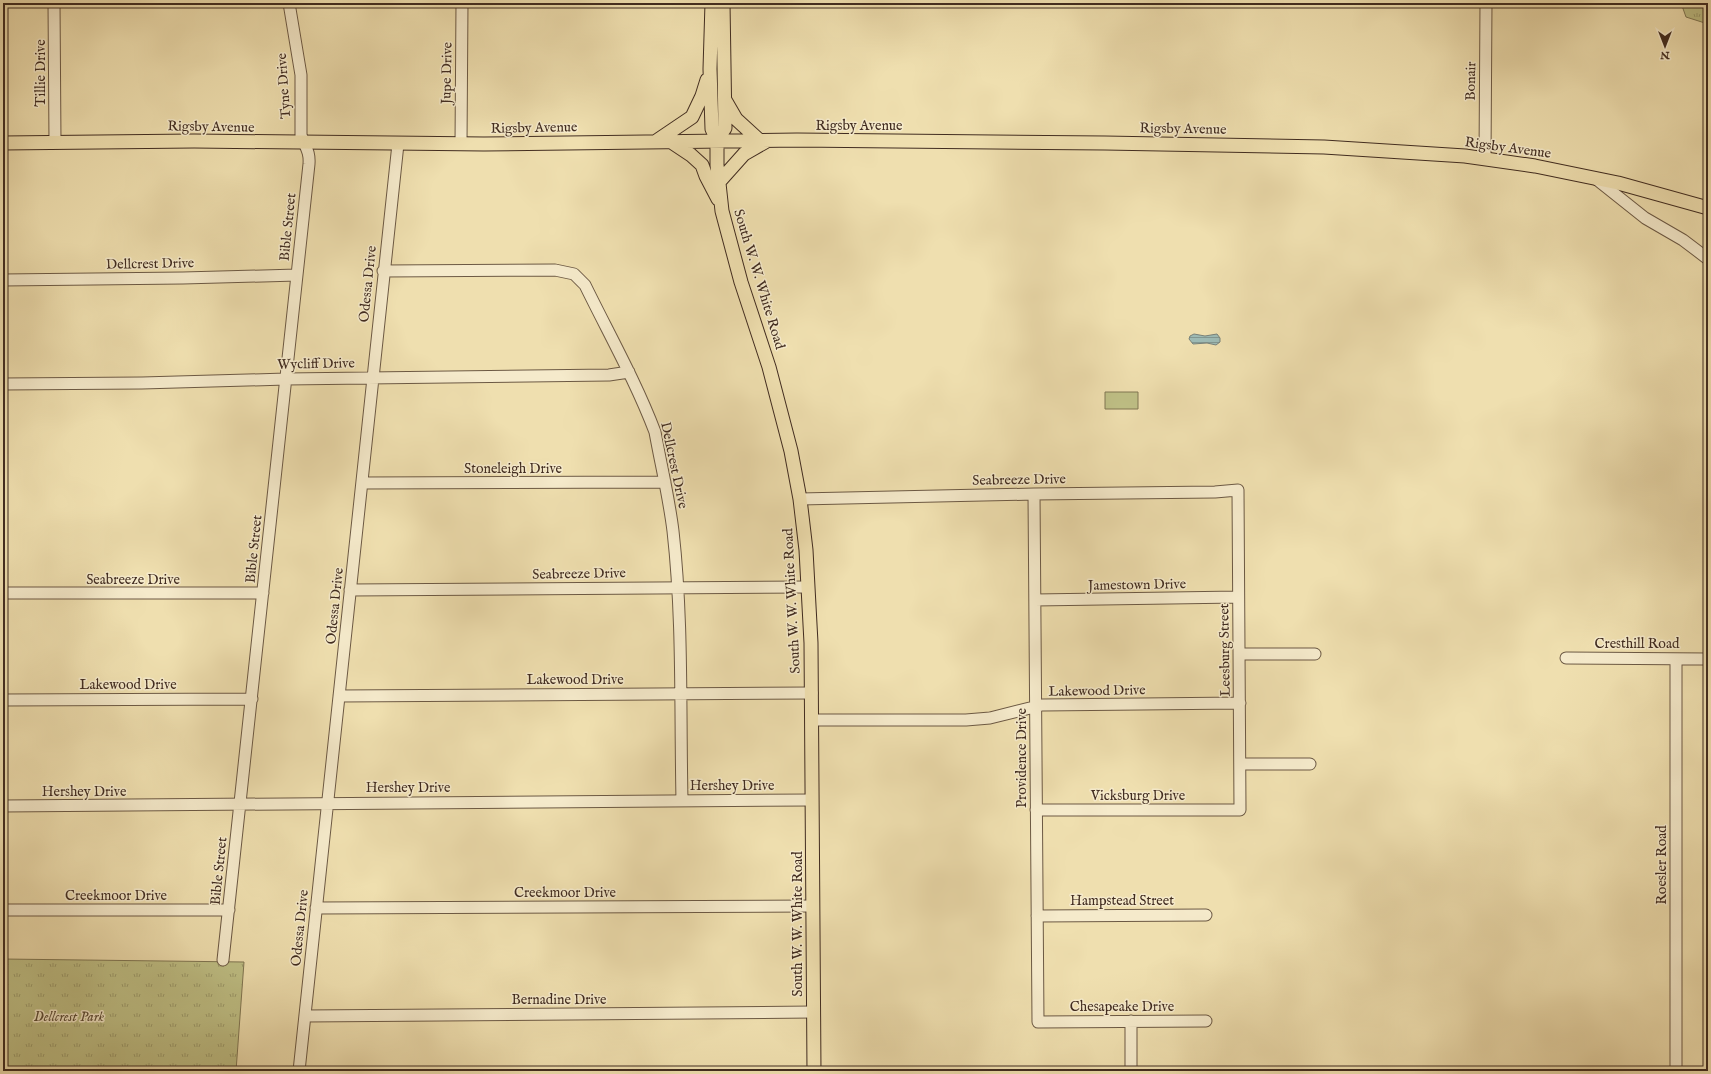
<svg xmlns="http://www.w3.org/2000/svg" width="1711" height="1074" font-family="'IM FELL English',serif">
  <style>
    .grass { fill: url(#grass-tufts); stroke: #807653 }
    .garden { fill: #bfc086; stroke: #807653 }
    .water { fill: url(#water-rules); stroke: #788179 }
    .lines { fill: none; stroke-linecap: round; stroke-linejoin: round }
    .minor-casing { stroke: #6c5944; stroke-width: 13 }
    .major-casing { stroke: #412c20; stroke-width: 15 }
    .minor { stroke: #f5eacb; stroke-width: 11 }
    .major { stroke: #efdfaf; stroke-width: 13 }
    .labels { text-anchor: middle; stroke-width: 3; stroke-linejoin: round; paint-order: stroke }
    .street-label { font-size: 14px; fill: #412c20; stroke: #f5eacb }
    .park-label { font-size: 14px; font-style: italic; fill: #5a4a34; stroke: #f5eacb }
  </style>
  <defs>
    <pattern id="grass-tufts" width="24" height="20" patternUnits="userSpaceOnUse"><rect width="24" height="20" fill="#bfc086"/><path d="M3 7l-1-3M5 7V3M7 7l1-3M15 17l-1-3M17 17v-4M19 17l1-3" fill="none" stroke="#9d9c6d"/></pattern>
    <pattern id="water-rules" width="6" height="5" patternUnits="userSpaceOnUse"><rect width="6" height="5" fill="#9dbab4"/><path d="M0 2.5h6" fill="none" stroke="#829792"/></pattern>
  </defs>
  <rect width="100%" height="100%" fill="#efdfaf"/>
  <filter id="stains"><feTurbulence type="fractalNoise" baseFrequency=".005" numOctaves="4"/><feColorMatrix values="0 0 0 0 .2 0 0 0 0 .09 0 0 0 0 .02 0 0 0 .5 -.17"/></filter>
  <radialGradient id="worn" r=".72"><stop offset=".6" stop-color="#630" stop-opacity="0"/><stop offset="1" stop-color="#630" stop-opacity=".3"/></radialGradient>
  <path class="grass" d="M 1681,3 L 1708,3 L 1708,24 L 1686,17 Z
    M 3,959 L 244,962 L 236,1071 L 3,1071 Z"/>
  <path class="garden" d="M 1105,392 L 1138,392 L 1138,409 L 1105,409 Z"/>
  <path class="water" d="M 1194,334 L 1205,336 L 1217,334 L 1220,338 L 1220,342 L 1216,345 L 1207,343 L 1193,344 L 1189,339 L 1190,336 Z"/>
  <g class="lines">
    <defs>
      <path id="minor" d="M 54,3 L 55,142
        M 461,144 L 462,3
        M 1485,158 L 1486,3
        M 1596,179 L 1645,218 L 1683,240 L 1708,259
        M 383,271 L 555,270 L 574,274 L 585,285 C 609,334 636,382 655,432 C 661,465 669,498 673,531 C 683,620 680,710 682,800
        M 3,280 L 183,278 L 297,275
        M 3,384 L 142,383 L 286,379 L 609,375 L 629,372
        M 362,483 L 665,482
        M 1034,494 L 1038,1022 L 1206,1021
        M 800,499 L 1034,494 L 1215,492 L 1238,490 L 1240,810 L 1036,810
        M 350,590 L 808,587
        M 3,593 L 263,593
        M 1035,600 L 1238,597
        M 1239,654 L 1315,654
        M 1566,658 L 1708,659
        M 339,696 L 812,693
        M 3,700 L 252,699
        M 812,720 L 966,720 L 990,718 L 1042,705 L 1240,703
        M 1240,764 L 1310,764
        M 3,806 L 812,800
        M 316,908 L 813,906
        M 3,910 L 229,910
        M 1037,916 L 1206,915
        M 223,960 L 309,164 C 310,151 305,147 301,135 L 301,75 L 289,3
        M 305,1016 L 814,1012
        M 1131,1021 L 1131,1071
        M 299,1071 L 398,144
        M 1676,1071 L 1676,659"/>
      <path id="major" d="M 712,3 L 710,69 L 712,129 L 717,140 L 717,165 L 722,211 L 741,282 L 769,367 L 791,451 L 800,499 L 806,550 L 811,643 L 814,1071
        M 725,100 L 736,119 L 760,141
        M 717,140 L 725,128 L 723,3
        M 670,141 L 691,155 L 702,165 L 706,176 L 718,199
        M 655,142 L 692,117 L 702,96 L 707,80
        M 3,143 L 194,141 L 484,144 L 797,140 L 1105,143 L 1324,147 L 1465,156 L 1535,166 L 1618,183 L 1708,208
        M 719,182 L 744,154 L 765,142"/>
    </defs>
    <use href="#minor" class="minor-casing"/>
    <use href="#major" class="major-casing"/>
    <use href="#minor" class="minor"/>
    <use href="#major" class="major"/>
  </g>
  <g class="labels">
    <g class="street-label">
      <text transform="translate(40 73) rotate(-90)" y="5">Tillie Drive</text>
      <text transform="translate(446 73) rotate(-89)" y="5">Jupe Drive</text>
      <text transform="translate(1470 81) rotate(-89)" y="5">Bonair</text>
      <text transform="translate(283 86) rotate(-94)" y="5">Tyne Drive</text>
      <text x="859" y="130">Rigsby Avenue</text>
      <text transform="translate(211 126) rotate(1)" y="5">Rigsby Avenue</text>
      <text transform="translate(534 127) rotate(-1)" y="5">Rigsby Avenue</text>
      <text transform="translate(1183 128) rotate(1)" y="5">Rigsby Avenue</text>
      <text transform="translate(1508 147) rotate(8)" y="5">Rigsby Avenue</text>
      <text transform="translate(287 227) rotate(-84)" y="5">Bible Street</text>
      <text transform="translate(150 263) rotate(-1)" y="5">Dellcrest Drive</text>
      <text transform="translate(760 279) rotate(73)" y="5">South W. W. White Road</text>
      <text transform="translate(367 284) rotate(-84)" y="5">Odessa Drive</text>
      <text transform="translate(316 363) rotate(-1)" y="5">Wycliff Drive</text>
      <text transform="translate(675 465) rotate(78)" y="5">Dellcrest Drive</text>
      <text x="513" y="473">Stoneleigh Drive</text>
      <text transform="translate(1019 479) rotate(-1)" y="5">Seabreeze Drive</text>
      <text transform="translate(253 549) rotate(-84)" y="5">Bible Street</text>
      <text transform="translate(579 573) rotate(-1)" y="5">Seabreeze Drive</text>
      <text x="133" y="584">Seabreeze Drive</text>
      <text transform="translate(1137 584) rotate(-1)" y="5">Jamestown Drive</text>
      <text transform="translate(791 601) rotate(-93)" y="5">South W. W. White Road</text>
      <text transform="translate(334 606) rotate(-84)" y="5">Odessa Drive</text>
      <text x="1637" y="648">Cresthill Road</text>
      <text transform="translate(1224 650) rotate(-91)" y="5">Leesburg Street</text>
      <text x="575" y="684">Lakewood Drive</text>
      <text x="128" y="689">Lakewood Drive</text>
      <text transform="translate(1097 690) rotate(-1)" y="5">Lakewood Drive</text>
      <text transform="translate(1021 758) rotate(-90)" y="5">Providence Drive</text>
      <text x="732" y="790">Hershey Drive</text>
      <text x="408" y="792">Hershey Drive</text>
      <text x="84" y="796">Hershey Drive</text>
      <text x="1138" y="800">Vicksburg Drive</text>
      <text transform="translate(1661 865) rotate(-90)" y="5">Roesler Road</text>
      <text transform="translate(218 871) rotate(-84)" y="5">Bible Street</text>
      <text x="565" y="897">Creekmoor Drive</text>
      <text x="116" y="900">Creekmoor Drive</text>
      <text x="1122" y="905">Hampstead Street</text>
      <text transform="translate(797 924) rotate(-90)" y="5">South W. W. White Road</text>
      <text transform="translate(299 928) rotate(-84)" y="5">Odessa Drive</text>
      <text x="559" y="1004">Bernadine Drive</text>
      <text x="1122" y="1011">Chesapeake Drive</text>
    </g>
    <g class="park-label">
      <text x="69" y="1021">Dellcrest Park</text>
    </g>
  </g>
  <rect width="1711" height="1074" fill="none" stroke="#efdfaf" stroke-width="16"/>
  <rect x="4" y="4" width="1703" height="1066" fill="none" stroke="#412c20" stroke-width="2"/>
  <rect x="8" y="8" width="1695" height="1058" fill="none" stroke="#412c20"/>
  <g transform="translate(1665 46) rotate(180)" stroke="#f5eacb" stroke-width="3" paint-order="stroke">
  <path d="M0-3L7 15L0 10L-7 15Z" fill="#412c20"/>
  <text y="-6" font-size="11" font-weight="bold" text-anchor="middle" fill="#412c20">N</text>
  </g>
  <rect width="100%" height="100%" filter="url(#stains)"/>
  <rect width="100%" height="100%" fill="url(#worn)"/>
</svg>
